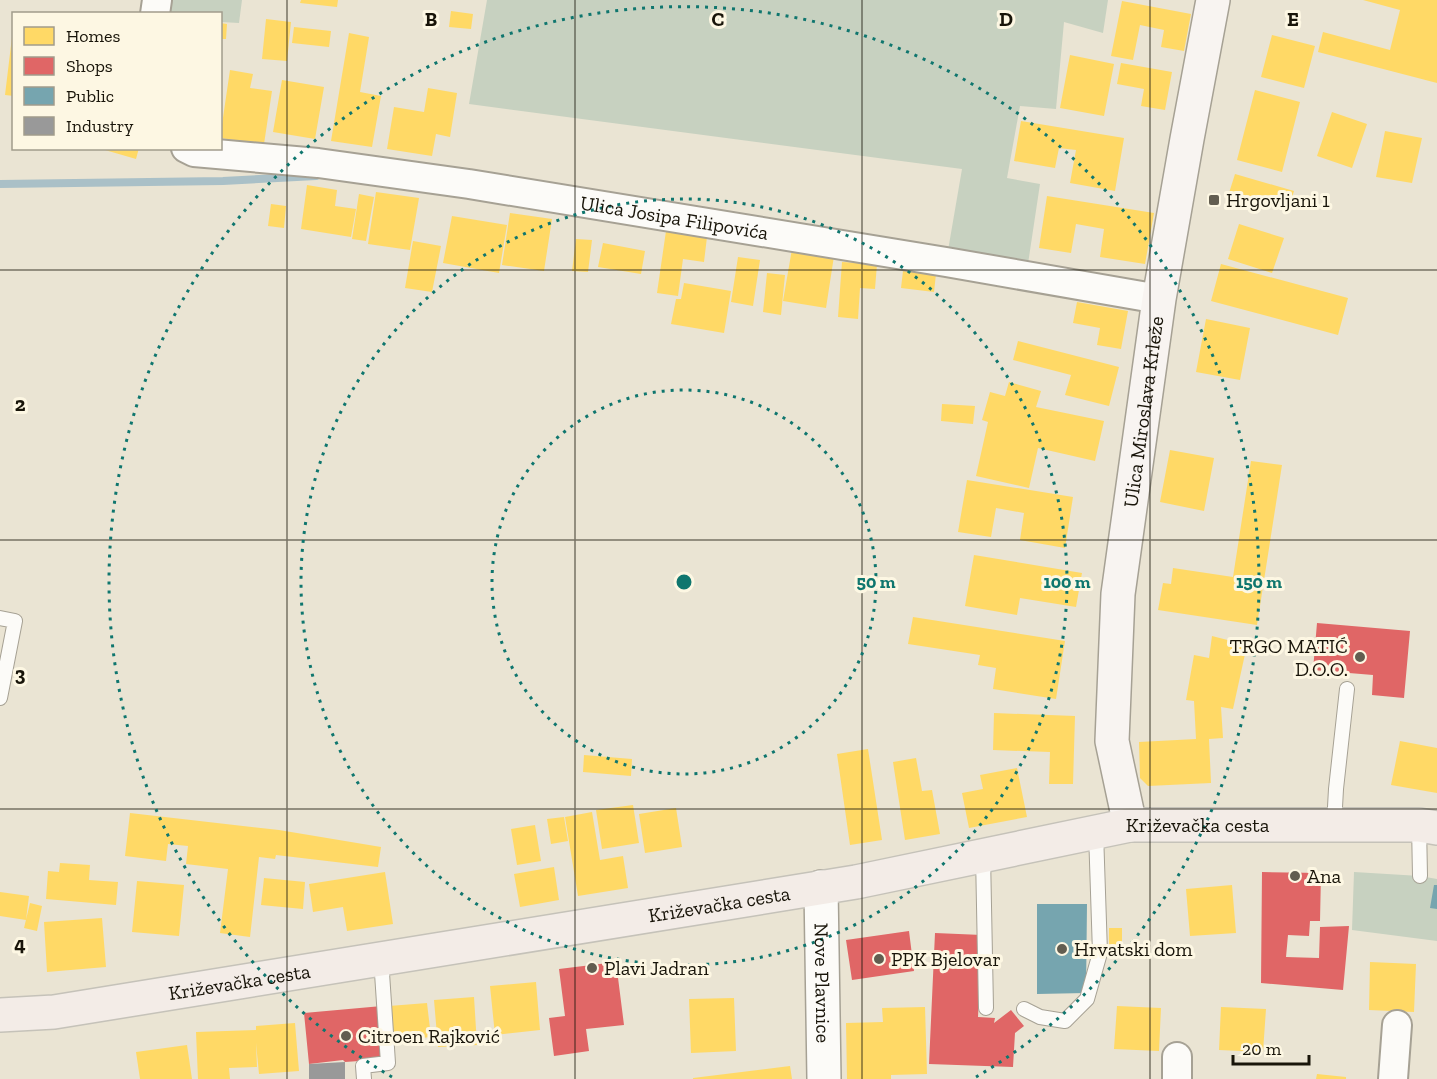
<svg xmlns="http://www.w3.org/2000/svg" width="1437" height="1079" font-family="'Zilla Slab',serif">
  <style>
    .green { fill: #c7d1c0 }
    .homes { fill: #ffd966 }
    .shops { fill: #e06666 }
    .public { fill: #76a5af }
    .industry { fill: #999 }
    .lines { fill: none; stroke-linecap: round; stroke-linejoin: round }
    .stream { stroke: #aac0c7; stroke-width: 8 }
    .service-casing { stroke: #a6a194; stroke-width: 16 }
    .minor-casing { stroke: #a6a194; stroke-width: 32 }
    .tertiary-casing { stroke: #a6a194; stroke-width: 36 }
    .secondary-casing { stroke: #a6a194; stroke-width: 36 }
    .primary-casing { stroke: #c5c2b9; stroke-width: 36 }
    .service { stroke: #fcfbf8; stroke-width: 14 }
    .minor { stroke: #fcfbf8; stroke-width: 28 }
    .tertiary { stroke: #fcfbf8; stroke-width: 33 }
    .secondary { stroke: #f8f4f1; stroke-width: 33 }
    .primary { stroke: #f3ece7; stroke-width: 33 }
    .grid { fill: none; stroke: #181409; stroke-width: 1.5; stroke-opacity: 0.55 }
    .ring { fill: none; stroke: #0f766e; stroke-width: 3; stroke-dasharray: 3 6 }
    .poi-dot { fill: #625d50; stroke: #fdf7e3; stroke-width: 2 }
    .labels { text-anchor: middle; stroke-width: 6; stroke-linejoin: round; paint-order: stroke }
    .poi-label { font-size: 20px; fill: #181409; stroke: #fdf7e3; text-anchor: start }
    .street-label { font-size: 20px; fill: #181409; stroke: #fdf7e3 }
    .grid-label { font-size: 20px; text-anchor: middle; font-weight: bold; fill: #181409; stroke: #fdf7e3; stroke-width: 6; stroke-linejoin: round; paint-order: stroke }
    .centre { fill: #0f766e; stroke: #fdf7e3; stroke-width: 3 }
    .ring-label { font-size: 18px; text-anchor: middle; font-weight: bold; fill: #0f766e; stroke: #fdf7e3; stroke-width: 6; stroke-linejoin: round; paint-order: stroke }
  </style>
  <rect width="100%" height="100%" fill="#eae4d3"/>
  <path class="green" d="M 157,0 L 242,0 L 239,23 L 221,22 L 220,14 L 155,14 Z
    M 487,0 L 1108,0 L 1103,33 L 1064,22 L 1056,109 L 1020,106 L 1007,178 L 1040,184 L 1026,277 L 946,262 L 962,169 L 469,104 Z
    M 1354,872 L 1420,876 L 1437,879 L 1437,941 L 1352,930 Z"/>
  <path class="homes" d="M 301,0 L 338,0 L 337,7 L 300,3 Z
    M 1363,0 L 1437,0 L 1437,83 L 1318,52 L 1323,32 L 1390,50 L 1400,10 Z
    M 1122,1 L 1191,14 L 1184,51 L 1161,47 L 1164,30 L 1140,25 L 1133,60 L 1111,56 Z
    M 451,11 L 473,14 L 471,29 L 449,27 Z
    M 266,19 L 291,22 L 287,61 L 262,59 Z
    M 220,23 L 227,24 L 226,39 L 220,39 Z
    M 294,27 L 331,31 L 329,47 L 292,43 Z
    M 349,33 L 369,37 L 360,92 L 381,96 L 372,147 L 331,141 Z
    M 1272,35 L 1315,46 L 1304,88 L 1261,77 Z
    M 12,37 L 14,37 L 14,96 L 5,95 Z
    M 1070,55 L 1114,64 L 1104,116 L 1060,108 Z
    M 1121,63 L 1172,72 L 1165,110 L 1141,106 L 1144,89 L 1117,84 Z
    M 230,70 L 253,74 L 250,88 L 272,91 L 264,144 L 220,138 Z
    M 282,80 L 324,87 L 315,139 L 273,132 Z
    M 428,88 L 457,93 L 450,137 L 436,134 L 432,156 L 387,149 L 394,107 L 424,112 Z
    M 1255,90 L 1300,102 L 1282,172 L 1237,160 Z
    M 1332,112 L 1367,124 L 1352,168 L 1317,156 Z
    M 1021,121 L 1124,138 L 1115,191 L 1070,183 L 1076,150 L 1059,148 L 1055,168 L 1014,161 Z
    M 1385,131 L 1422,138 L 1412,183 L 1376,177 Z
    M 98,148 L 139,148 L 136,159 Z
    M 1235,174 L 1294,191 L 1288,210 L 1229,193 Z
    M 307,185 L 337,190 L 335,206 L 356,209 L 351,237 L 301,229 Z
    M 376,192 L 419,198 L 410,250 L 368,244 Z
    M 359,194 L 374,197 L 366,241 L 352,239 Z
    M 1047,196 L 1154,213 L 1145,264 L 1100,257 L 1104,229 L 1076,224 L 1071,253 L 1039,248 Z
    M 271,204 L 286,206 L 284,228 L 268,226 Z
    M 510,213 L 552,219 L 544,271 L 502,265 Z
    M 452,216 L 507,225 L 499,273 L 443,263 Z
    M 1239,224 L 1284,238 L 1272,273 L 1228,259 Z
    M 666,231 L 707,237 L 704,262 L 683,259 L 678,296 L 657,293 Z
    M 576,239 L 592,240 L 588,272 L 572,271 Z
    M 413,241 L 441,246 L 432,292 L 405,288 Z
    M 603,243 L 645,251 L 641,274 L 598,267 Z
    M 792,249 L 834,256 L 826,308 L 783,301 Z
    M 738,257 L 760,260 L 753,306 L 731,302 Z
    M 842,262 L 877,264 L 875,289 L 860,288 L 858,319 L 838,317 Z
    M 1221,264 L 1348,298 L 1338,335 L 1211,301 Z
    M 903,271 L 936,274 L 934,292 L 901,288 Z
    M 767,273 L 785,275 L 781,315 L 763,312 Z
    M 684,283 L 731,291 L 724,333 L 671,324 L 676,299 L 681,299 Z
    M 1077,302 L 1128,311 L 1121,349 L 1097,345 L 1100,328 L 1073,323 Z
    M 1206,319 L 1250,328 L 1240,380 L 1196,372 Z
    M 1018,341 L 1119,367 L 1109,406 L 1065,395 L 1071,375 L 1013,360 Z
    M 1009,382 L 1041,391 L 1036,407 L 1104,421 L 1095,461 L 1038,448 L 1029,488 L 976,476 L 988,422 L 982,420 L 990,392 L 1005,396 Z
    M 942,404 L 975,406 L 973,424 L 941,421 Z
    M 1170,450 L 1214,458 L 1204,511 L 1160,502 Z
    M 1251,461 L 1282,465 L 1257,625 L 1158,610 L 1163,583 L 1171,584 L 1173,568 L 1233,577 Z
    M 967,480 L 1073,497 L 1065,548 L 1020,540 L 1024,513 L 996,508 L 991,537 L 958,532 Z
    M 974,555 L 1082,573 L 1076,607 L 1020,598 L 1017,615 L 965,606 Z
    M 913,617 L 1065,641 L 1056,699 L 993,689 L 996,668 L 978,665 L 980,655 L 908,644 Z
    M 1212,636 L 1247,645 L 1233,709 L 1221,707 L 1223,738 L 1209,739 L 1211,783 L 1148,786 L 1140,778 L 1139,742 L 1196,739 L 1194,701 L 1186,700 L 1194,655 L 1209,658 Z
    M 994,713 L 1075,716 L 1073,784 L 1049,784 L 1050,752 L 993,750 Z
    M 1400,741 L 1437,748 L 1437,793 L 1391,785 Z
    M 868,749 L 882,840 L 850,845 L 837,754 Z
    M 584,755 L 632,759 L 631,776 L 583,772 Z
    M 916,758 L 922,791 L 932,790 L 940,834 L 905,840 L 893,762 Z
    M 1017,768 L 1027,817 L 969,828 L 962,793 L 983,789 L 980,775 Z
    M 633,805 L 639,843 L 602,849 L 596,810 Z
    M 676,808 L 682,847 L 645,853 L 639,814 Z
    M 592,812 L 600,860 L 623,856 L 628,888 L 578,896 L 565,817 Z
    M 130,813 L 279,830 L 381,847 L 378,867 L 276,855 L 275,859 L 259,857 L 250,937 L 220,933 L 228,869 L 186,864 L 188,846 L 168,844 L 166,861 L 125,856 Z
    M 564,817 L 568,841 L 551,844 L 547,819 Z
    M 535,825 L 541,861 L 517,865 L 511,829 Z
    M 60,863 L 90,865 L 89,880 L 118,882 L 116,905 L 46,899 L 48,871 L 59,872 Z
    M 554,867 L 559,900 L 520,907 L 514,874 Z
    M 385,872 L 393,924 L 347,931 L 343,907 L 313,912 L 309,884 Z
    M 264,878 L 305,882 L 303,909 L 261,905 Z
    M 137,881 L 184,885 L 179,936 L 132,932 Z
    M 1232,885 L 1236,933 L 1190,936 L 1186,889 Z
    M 0,892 L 29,896 L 26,920 L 0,916 Z
    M 30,903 L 42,906 L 37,931 L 24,928 Z
    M 102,918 L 106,967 L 47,972 L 44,922 Z
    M 1109,928 L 1122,928 L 1122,948 L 1109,947 Z
    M 1370,962 L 1416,964 L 1414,1012 L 1369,1010 Z
    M 536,982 L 540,1030 L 495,1035 L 490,986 Z
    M 474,997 L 477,1045 L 438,1047 L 434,1000 Z
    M 734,998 L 736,1051 L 691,1053 L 689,999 Z
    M 427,1003 L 431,1037 L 392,1041 L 389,1006 Z
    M 1117,1006 L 1161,1008 L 1159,1051 L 1114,1049 Z
    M 925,1007 L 927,1074 L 891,1075 L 891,1079 L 847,1079 L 846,1023 L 883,1022 L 882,1008 Z
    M 1221,1007 L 1266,1009 L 1263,1052 L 1219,1050 Z
    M 295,1023 L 299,1071 L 259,1074 L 256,1043 L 257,1067 L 229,1068 L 230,1079 L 198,1079 L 196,1032 L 256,1030 L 256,1026 Z
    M 187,1045 L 192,1079 L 140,1079 L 136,1052 Z
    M 790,1066 L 792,1079 L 693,1079 L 693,1078 Z
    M 1317,1074 L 1346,1077 L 1346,1079 L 1316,1079 Z"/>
  <path class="shops" d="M 1317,623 L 1410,631 L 1404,698 L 1372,695 L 1373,675 L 1313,670 Z
    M 1262,872 L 1321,873 L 1320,921 L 1310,921 L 1309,936 L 1288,935 L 1286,957 L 1319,958 L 1320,927 L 1349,926 L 1343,990 L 1261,983 Z
    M 909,931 L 914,971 L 852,980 L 846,940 Z
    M 935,933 L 982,935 L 978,1017 L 995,1018 L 994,1023 L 1011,1010 L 1024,1026 L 1015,1033 L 1013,1067 L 929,1064 Z
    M 616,962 L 624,1025 L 586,1029 L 589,1051 L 554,1056 L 549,1018 L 565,1016 L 559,969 Z
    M 382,1006 L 387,1059 L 345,1062 L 343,1060 L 309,1064 L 304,1013 Z"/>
  <path class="public" d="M 1434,885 L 1437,885 L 1437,909 L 1430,908 Z
    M 1037,904 L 1087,904 L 1086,993 L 1037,994 Z"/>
  <path class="industry" d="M 345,1062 L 345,1079 L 309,1079 L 309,1064 Z"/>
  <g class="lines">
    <path class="stream" d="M 0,184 L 223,181 L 316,176"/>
    <defs>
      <path id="service" d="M 0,618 L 15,621 L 0,698
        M 1334,825 L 1336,789 L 1347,689
        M 1419,825 L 1420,876
        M 983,855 L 986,1008
        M 1024,1009 L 1040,1017 L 1065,1021 L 1087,999 L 1100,953 L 1096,832
        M 364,1079 L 363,1066 L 388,1063 L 381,958"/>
      <g id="minor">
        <path d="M 155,14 L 157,0"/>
        <path id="s1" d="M 186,148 L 194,152 L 318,163 L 469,184 L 946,262 L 1159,299"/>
        <path d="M 1177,1079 L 1177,1057"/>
        <path d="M 1393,1079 L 1397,1025"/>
      </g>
      <g id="tertiary">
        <path id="s2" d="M 821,887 L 824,1079"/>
      </g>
      <g id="secondary">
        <path id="s3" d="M 1130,825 L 1112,741 L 1118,594 L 1159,299 L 1187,139 L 1213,0"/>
      </g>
      <g id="primary">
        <path id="s4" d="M 0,1015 L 54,1012 L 856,882 L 1130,825 L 1419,825 L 1437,828"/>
      </g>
    </defs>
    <use href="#service" class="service-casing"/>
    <use href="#minor" class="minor-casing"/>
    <use href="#tertiary" class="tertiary-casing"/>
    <use href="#secondary" class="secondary-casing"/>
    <use href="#primary" class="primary-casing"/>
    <use href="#service" class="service"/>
    <use href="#minor" class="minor"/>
    <use href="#tertiary" class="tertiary"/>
    <use href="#secondary" class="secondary"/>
    <use href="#primary" class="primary"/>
  </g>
  <path class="grid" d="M 287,0 L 287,1079M 575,0 L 575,1079M 862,0 L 862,1079M 1150,0 L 1150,1079M 0,270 L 1437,270M 0,540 L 1437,540M 0,809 L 1437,809"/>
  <g class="ring">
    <circle cx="684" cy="582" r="192"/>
    <circle cx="684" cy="582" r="383"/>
    <path d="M392 1077A575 575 0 1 1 976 1077"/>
  </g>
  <g class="poi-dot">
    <rect x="1208" y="194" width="12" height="12" rx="3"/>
    <circle cx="1360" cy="657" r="6"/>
    <circle cx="1295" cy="876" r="6"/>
    <circle cx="1062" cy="949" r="6"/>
    <circle cx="879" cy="959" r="6"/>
    <circle cx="592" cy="968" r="6"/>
    <circle cx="346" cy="1036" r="6"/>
  </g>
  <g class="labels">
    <g class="poi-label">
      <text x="1226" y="207">Hrgovljani 1</text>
      <text x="1348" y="653" text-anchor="end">TRGO MATIĆ<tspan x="1348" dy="23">D.O.O.</tspan></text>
      <text x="1307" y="883">Ana</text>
      <text x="1074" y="956">Hrvatski dom</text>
      <text x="891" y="966">PPK Bjelovar</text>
      <text x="604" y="975">Plavi Jadran</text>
      <text x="358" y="1043">Citroen Rajković</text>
    </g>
    <g class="street-label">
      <text dy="7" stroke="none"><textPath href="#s1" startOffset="494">Ulica Josipa Filipovića</textPath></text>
      <text dy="7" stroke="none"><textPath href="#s3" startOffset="417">Ulica Miroslava Krleže</textPath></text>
      <text dy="7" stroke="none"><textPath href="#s4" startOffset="1214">Križevačka cesta</textPath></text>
      <text dy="7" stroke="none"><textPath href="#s4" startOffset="728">Križevačka cesta</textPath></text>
      <text dy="7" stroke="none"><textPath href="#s4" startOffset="242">Križevačka cesta</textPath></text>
      <text dy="7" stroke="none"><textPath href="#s2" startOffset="96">Nove Plavnice</textPath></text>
    </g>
  </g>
  <g class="grid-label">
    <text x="431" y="26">B</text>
    <text x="718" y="26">C</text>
    <text x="1006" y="26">D</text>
    <text x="1293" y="26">E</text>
    <text x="20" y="411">2</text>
    <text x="20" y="681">3</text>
    <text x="20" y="951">4</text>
  </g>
  <circle cx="684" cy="582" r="9" class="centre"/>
  <g class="ring-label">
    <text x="876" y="588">50 m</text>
    <text x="1067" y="588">100 m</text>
    <text x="1259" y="588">150 m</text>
  </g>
  <rect x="12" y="12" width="210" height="138" fill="#fdf7e3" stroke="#a19c8c" stroke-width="1.5"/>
  <rect x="24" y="27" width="30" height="18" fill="#ffd966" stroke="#a19c8c" stroke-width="1.5"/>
  <text x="66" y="42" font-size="18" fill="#181409">Homes</text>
  <rect x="24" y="57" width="30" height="18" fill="#e06666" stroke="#a19c8c" stroke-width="1.5"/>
  <text x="66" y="72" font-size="18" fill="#181409">Shops</text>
  <rect x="24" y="87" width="30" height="18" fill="#76a5af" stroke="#a19c8c" stroke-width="1.5"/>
  <text x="66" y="102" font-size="18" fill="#181409">Public</text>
  <rect x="24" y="117" width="30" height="18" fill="#999999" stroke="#a19c8c" stroke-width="1.5"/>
  <text x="66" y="132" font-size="18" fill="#181409">Industry</text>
  <path d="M1233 1055v9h76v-9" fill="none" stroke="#181409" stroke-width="3"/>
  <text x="1242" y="1055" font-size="18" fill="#181409" stroke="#fdf7e3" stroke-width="4.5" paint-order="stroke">20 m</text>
</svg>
